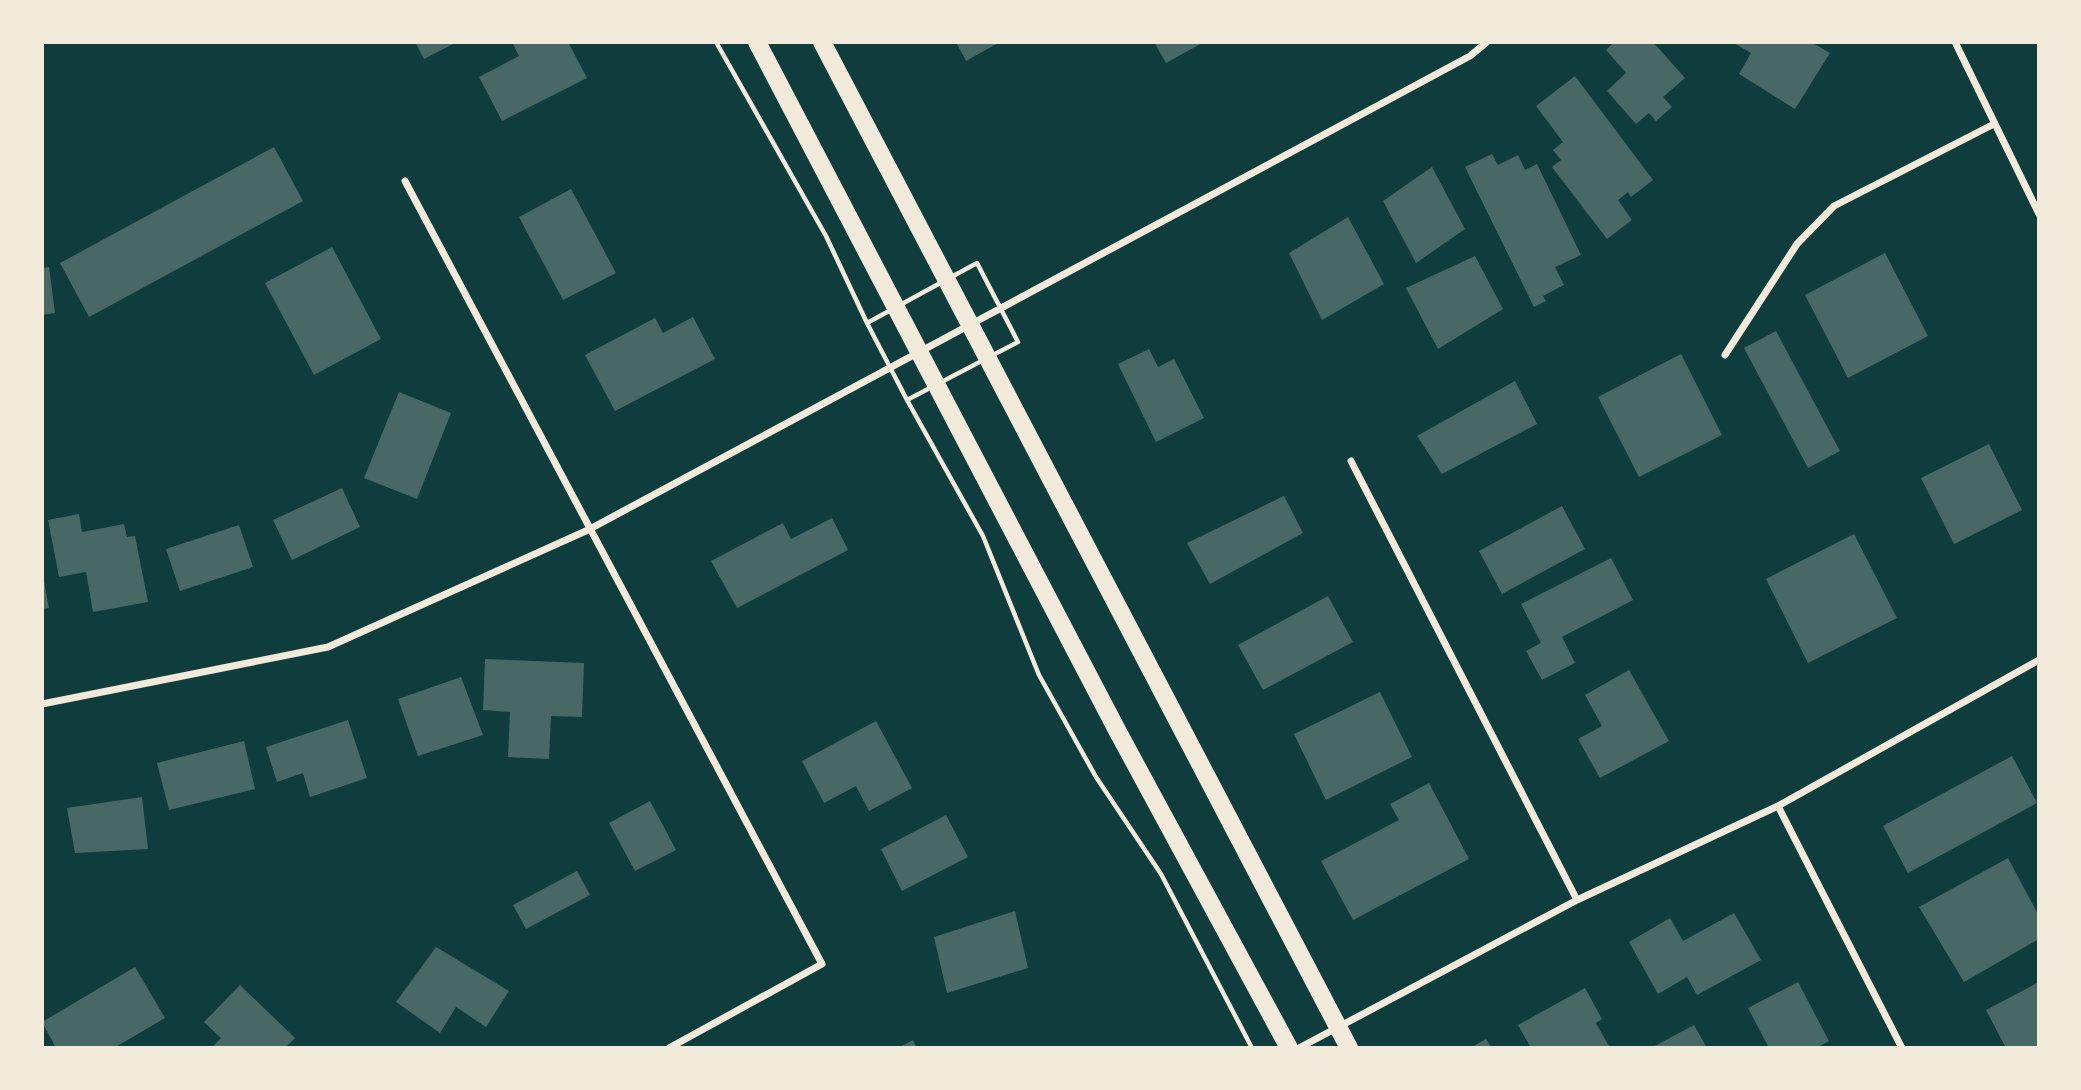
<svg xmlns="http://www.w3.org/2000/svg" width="2081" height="1090" font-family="'IBM Plex Sans',sans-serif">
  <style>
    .building { fill: #486865 }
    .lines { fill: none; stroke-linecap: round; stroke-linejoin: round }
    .path { stroke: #f1e9da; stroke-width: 4.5 }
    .minor { stroke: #f1e9da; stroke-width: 7 }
    .primary { stroke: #f1e9da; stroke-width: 18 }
  </style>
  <rect width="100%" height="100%" fill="#0f3d3e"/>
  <path class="building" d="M 415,42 L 457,42 L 424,59 Z
    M 512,42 L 568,42 L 587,78 L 502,121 L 479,77 L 519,56 Z
    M 956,42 L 1000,42 L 966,61 Z
    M 1154,42 L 1204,42 L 1166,63 Z
    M 1614,42 L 1653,42 L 1685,78 L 1663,97 L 1672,107 L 1656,121 L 1649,113 L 1636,124 L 1607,91 L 1626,73 L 1606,50 Z
    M 1732,42 L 1811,42 L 1830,53 L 1795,109 L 1739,74 L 1751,53 Z
    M 1575,76 L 1653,180 L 1631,197 L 1628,192 L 1618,200 L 1632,220 L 1607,239 L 1552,167 L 1561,160 L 1553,150 L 1563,142 L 1536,106 Z
    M 274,147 L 303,201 L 89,317 L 60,263 Z
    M 1492,154 L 1498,165 L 1518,155 L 1525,170 L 1537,164 L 1581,255 L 1555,267 L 1564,285 L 1543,296 L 1546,301 L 1534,307 L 1465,167 Z
    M 1432,167 L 1465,229 L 1416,263 L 1383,201 Z
    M 571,189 L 616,273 L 563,300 L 519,217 Z
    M 1348,217 L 1384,284 L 1322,320 L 1289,253 Z
    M 332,247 L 381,339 L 314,375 L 265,283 Z
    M 1885,253 L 1928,336 L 1848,378 L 1805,295 Z
    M 1475,256 L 1503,309 L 1438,349 L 1406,288 Z
    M 49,267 L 55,313 L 42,315 L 42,268 Z
    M 693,317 L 715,359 L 615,411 L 585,355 L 655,318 L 663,333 Z
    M 1776,331 L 1840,451 L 1808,468 L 1744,348 Z
    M 1149,349 L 1158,367 L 1174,359 L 1204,418 L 1156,442 L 1118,364 Z
    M 1681,354 L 1722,435 L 1639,477 L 1598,397 Z
    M 1515,381 L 1537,424 L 1442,474 L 1417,436 Z
    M 399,392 L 451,413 L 417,499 L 364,478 Z
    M 1989,444 L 2022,510 L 1954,544 L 1921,478 Z
    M 342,488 L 360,527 L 292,560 L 273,520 Z
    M 1284,496 L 1303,533 L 1210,584 L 1187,543 Z
    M 1562,506 L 1585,549 L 1502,594 L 1479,551 Z
    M 79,514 L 82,532 L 124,524 L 127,537 L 135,536 L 148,602 L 93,612 L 86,572 L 59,577 L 48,520 Z
    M 832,518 L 848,550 L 737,608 L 711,561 L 783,523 L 791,539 Z
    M 239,525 L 253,567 L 180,591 L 166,549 Z
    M 1854,534 L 1897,618 L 1808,663 L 1766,579 Z
    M 1611,558 L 1633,600 L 1562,637 L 1575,663 L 1542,680 L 1526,651 L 1541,643 L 1521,604 Z
    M 43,576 L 49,608 L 42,609 L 42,577 Z
    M 1328,596 L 1353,642 L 1263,690 L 1238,645 Z
    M 485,659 L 584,663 L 582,717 L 551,716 L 549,759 L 508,757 L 510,712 L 483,710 Z
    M 1629,670 L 1669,741 L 1600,778 L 1578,739 L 1602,726 L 1585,695 Z
    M 461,677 L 483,735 L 418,756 L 398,699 Z
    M 1380,692 L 1412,757 L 1326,800 L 1294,734 Z
    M 348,720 L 367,778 L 310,797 L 303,773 L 277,782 L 266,747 Z
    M 876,721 L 912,788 L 869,811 L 856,786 L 824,803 L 802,761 Z
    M 244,741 L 255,789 L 169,810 L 157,763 Z
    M 2012,756 L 2037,803 L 1908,873 L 1883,826 Z
    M 1429,783 L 1469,859 L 1353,920 L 1321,861 L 1399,820 L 1390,804 Z
    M 142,797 L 148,849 L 75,853 L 67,808 Z
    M 650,801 L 676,850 L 635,871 L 609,823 Z
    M 946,815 L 968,857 L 902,891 L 881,849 Z
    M 2008,858 L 2039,916 L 2039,939 L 1964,982 L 1919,907 Z
    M 577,871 L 590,895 L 526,929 L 513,905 Z
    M 1015,911 L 1028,968 L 947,993 L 934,937 Z
    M 1734,913 L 1761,960 L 1697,995 L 1687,977 L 1658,994 L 1629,942 L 1670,918 L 1683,941 Z
    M 436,947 L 509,991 L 486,1027 L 456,1007 L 440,1033 L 396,1002 Z
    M 135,967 L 165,1018 L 114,1048 L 56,1048 L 42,1022 Z
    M 1798,982 L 1829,1041 L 1816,1048 L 1769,1048 L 1748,1008 Z
    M 2039,982 L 2039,1048 L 2006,1048 L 1986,1010 Z
    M 240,985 L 295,1038 L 285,1048 L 211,1048 L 221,1038 L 204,1022 Z
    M 1585,988 L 1602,1019 L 1596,1023 L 1610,1048 L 1531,1048 L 1518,1025 Z
    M 1694,1025 L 1707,1048 L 1651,1048 Z
    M 1486,1039 L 1492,1048 L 1470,1048 Z
    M 913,1040 L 917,1048 L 898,1048 Z"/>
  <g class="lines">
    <path class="path" d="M 716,42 L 826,236 L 867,323
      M 977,263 L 1018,342 L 907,400 L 867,323 Z
      M 907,400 L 983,536 L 1039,675 L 1096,777 L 1161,874 L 1252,1048"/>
    <path class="minor" d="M 1955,42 L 2039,214
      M 405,181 L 822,964 L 669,1048
      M 1725,355 L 1797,244 L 1834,206 L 1994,124
      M 1351,461 L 1577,900
      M 42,704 L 328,647 L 588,530 L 1470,56 L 1487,42
      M 1778,806 L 1902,1048
      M 1299,1048 L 1577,900 L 1778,806 L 2039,660"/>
    <path class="primary" d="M 757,42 L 1118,732 L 1289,1048
      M 822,42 L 1349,1048"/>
  </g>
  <rect width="2081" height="1090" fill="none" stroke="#f1e9da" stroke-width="88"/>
</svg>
